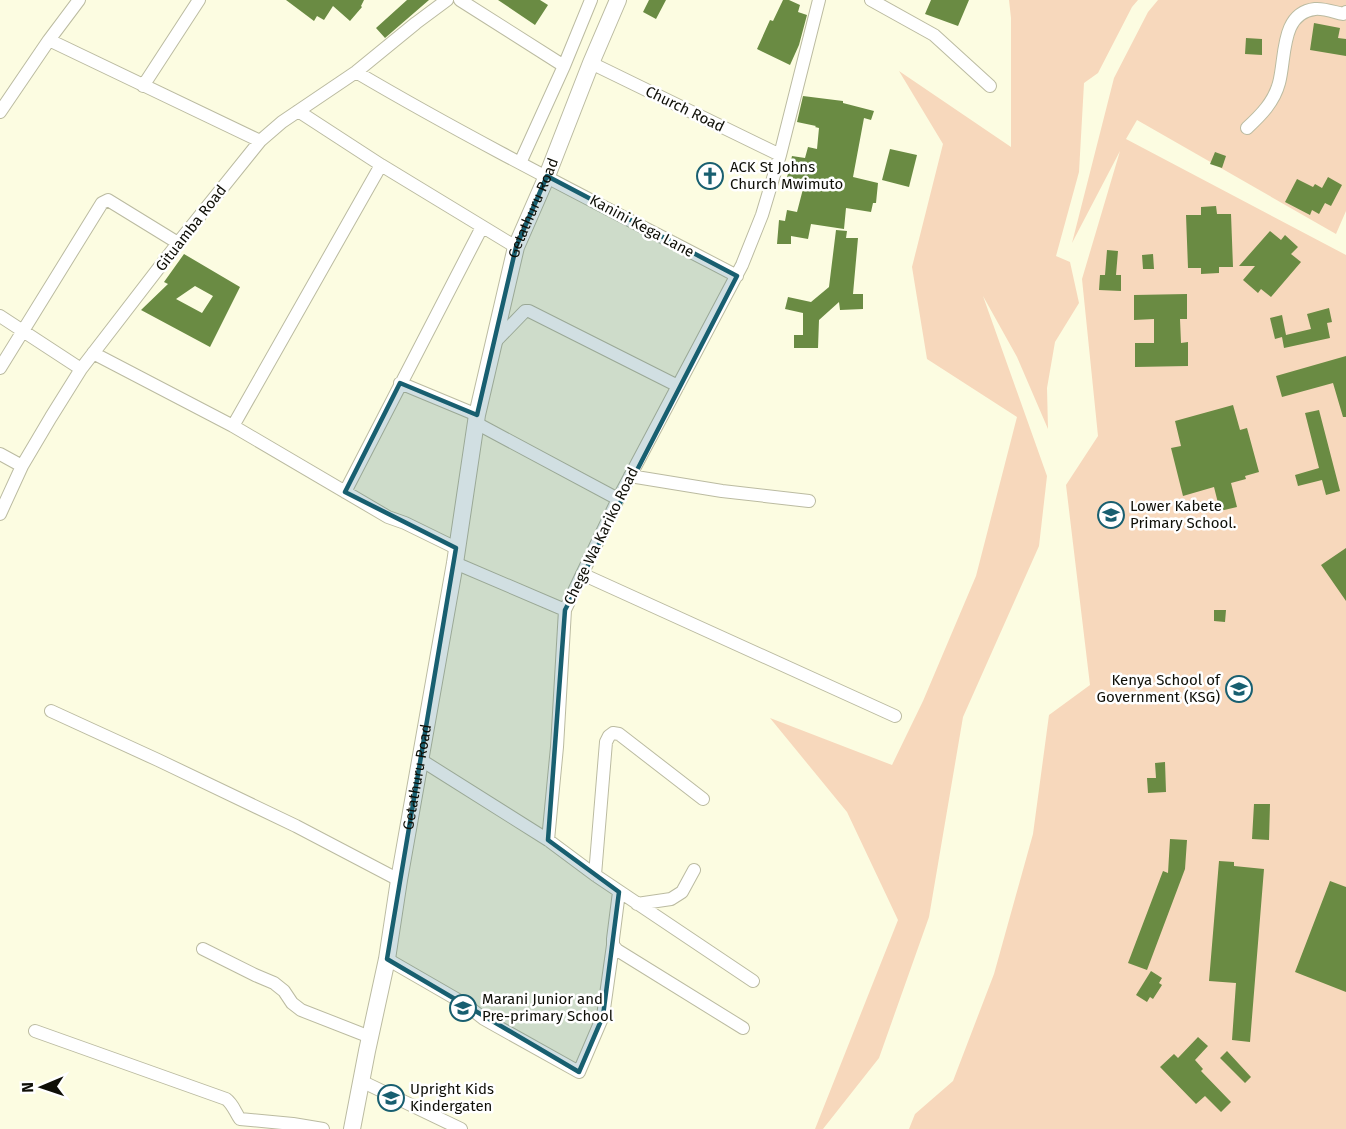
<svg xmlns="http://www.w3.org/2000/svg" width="1346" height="1129" font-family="'Fira Sans',sans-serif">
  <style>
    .green { fill: #f7d8bc }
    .building { fill: #6a8b43; fill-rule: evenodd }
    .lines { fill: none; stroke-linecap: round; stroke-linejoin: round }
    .street-casing { stroke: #bbbba1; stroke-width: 14 }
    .secondary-casing { stroke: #bbbba1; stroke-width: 18 }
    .street { stroke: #fff; stroke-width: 12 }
    .secondary { stroke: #fff; stroke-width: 16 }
    .marked { fill: #185f70; fill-opacity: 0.2; stroke: #185f70; stroke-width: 4.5; stroke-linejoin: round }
    .labels { text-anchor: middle; stroke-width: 5; stroke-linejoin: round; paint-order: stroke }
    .street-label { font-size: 15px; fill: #0f0f07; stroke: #fff }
    .poi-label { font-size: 15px; fill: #0f0f07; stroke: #fff; text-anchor: start }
  </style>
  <rect width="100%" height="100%" fill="#fcfce1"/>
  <path class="green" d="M 1009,0 L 1138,0 L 1132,7 L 1098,73 L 1084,83 L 1079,172 L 1056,256 L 1070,262 L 1079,303 L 1055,342 L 1047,388 L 1048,429 L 1017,357 L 983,296 L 1047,476 L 1039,546 L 963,717 L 929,917 L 879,1058 L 823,1129 L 815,1129 L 898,920 L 847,812 L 770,718 L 892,765 L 923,701 L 976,576 L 1017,417 L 927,359 L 912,267 L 943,144 L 899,71 L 1011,147 L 1011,18 Z
    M 1158,0 L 1346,0 L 1346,211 L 1336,234 L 1137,120 L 1126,139 L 1346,255 L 1346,1129 L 909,1129 L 915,1114 L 953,1081 L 994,974 L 1033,834 L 1049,715 L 1090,685 L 1066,485 L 1098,436 L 1082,279 L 1120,151 L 1072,243 L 1114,78 L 1148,12 Z"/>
  <path class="building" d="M 286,0 L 364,0 L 361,6 L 362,7 L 350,21 L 333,6 L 324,20 L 317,16 L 314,21 Z
    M 407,0 L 429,0 L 385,38 L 376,28 Z
    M 498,0 L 540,0 L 548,5 L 535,25 Z
    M 649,0 L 666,0 L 656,19 L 643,12 Z
    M 783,0 L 789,0 L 800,5 L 798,12 L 807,15 L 799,45 L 790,65 L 757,49 L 770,20 L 773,21 Z
    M 931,0 L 969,0 L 958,26 L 925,14 Z
    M 1314,23 L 1340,28 L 1338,38 L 1346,39 L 1346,56 L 1310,50 Z
    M 1246,38 L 1262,39 L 1262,55 L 1245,54 Z
    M 803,96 L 843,101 L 843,103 L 874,111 L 871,120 L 864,118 L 853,177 L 878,183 L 876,203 L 873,203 L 871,212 L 846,208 L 844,229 L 811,224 L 808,239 L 791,236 L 791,244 L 777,244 L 779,220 L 785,221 L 787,210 L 797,212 L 803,189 L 785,186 L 792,156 L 805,158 L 808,147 L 817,149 L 819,128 L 815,127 L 816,126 L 797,122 Z
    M 890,149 L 917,155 L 909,187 L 882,180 Z
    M 1215,152 L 1226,156 L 1222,168 L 1210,164 Z
    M 1328,177 L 1342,185 L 1331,206 L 1325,203 L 1319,214 L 1312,210 L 1310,215 L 1285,202 L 1297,179 L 1313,187 L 1315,184 L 1322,188 Z
    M 1216,206 L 1217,214 L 1231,214 L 1233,267 L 1219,267 L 1219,273 L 1201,274 L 1201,268 L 1188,268 L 1186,215 L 1201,215 L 1201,207 Z
    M 836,230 L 847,231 L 846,238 L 858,238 L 853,294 L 863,294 L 863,309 L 840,310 L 839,302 L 819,320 L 818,348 L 794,348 L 794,335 L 803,335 L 803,313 L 785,309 L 788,297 L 811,302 L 829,287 Z
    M 1270,231 L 1281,240 L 1285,235 L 1298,247 L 1291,254 L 1301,262 L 1271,297 L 1261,289 L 1258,293 L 1243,280 L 1255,266 L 1239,266 Z
    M 1107,250 L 1118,251 L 1116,275 L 1121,275 L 1121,291 L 1099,290 L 1100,275 L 1105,275 Z
    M 184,254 L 240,287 L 210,347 L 141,310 L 168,284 L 164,282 ZM 195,286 L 213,296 L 202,313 L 176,299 Z
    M 1153,254 L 1154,269 L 1143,269 L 1142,255 Z
    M 1187,294 L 1187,319 L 1180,319 L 1181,343 L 1188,342 L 1188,366 L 1135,367 L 1135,343 L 1154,343 L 1154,319 L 1134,320 L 1134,295 Z
    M 1329,308 L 1332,322 L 1327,323 L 1330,338 L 1284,348 L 1282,337 L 1275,339 L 1270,318 L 1282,315 L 1286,335 L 1311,329 L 1307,314 Z
    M 1346,356 L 1346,417 L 1343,417 L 1333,383 L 1282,397 L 1276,376 Z
    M 1233,405 L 1240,430 L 1247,428 L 1259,472 L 1245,476 L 1246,479 L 1231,483 L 1237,507 L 1220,511 L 1214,487 L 1183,496 L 1171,448 L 1181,446 L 1175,421 Z
    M 1319,410 L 1340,491 L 1326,495 L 1322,480 L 1298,486 L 1295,475 L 1319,468 L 1305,413 Z
    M 1346,548 L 1346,601 L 1321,565 Z
    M 1214,610 L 1226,610 L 1225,622 L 1214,621 Z
    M 1165,762 L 1166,792 L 1148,793 L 1147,778 L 1156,778 L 1155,763 Z
    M 1254,804 L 1270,804 L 1269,840 L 1252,839 Z
    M 1170,839 L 1187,840 L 1185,869 L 1147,970 L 1128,963 L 1163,871 L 1168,873 Z
    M 1219,861 L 1234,862 L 1234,866 L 1264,869 L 1250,1042 L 1232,1040 L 1236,983 L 1209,981 Z
    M 1330,881 L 1346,887 L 1346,992 L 1295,972 Z
    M 1151,971 L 1162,978 L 1159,983 L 1162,985 L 1153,999 L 1150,997 L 1147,1002 L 1136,995 Z
    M 1198,1037 L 1208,1046 L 1195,1060 L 1203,1069 L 1201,1071 L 1231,1102 L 1221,1112 L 1205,1096 L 1196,1104 L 1160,1067 L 1174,1054 L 1178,1058 Z
    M 1227,1051 L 1251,1077 L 1245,1083 L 1220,1058 Z"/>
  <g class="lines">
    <defs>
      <path id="street" d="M 460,0 L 564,66
        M 871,0 L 934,35 L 990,86
        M 49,40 L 260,141
        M 591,63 L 780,155
        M 356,72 C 480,145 609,209 737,276
        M 143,86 L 199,0
        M 298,111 L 381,165 L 516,247
        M 0,112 L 49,40 L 79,0
        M 1247,128 C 1261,115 1274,102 1279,83 C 1286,58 1280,13 1315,9 C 1323,8 1334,12 1343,14 L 1346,12
        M 520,163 L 564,66 L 591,0
        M 381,165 L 233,426 L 388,517 L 405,523 L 456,548
        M 0,316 L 81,369
        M 494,343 L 525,311 L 529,311 L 678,386
        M 93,353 L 233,426
        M 0,368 L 102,203 L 108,200 L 178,243
        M 400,383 L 477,415
        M 476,423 L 618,499
        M 0,454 L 22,466
        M 630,476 L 722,491 L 809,501
        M 345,492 L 482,227
        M 0,514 L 22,466 L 51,417 L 81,369 L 178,243 L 260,141 L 282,122 L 356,72 L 416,23 L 447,0
        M 455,563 L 565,610
        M 582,574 L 895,716
        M 51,711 L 158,760 L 296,826 L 399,880
        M 421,760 L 548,840 L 595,875 L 753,981
        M 548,840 L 557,747 L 565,610 L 618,499 L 742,265 L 762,215 L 780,155 L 819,0
        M 595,875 L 606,742 L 609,736 L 613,733 L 619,734 L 703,799
        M 619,892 L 613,939 L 613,945 L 617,950 L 743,1028
        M 637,904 L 671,899 L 682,892 L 694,870
        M 203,949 L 255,975 L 274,983 L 284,991 L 292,1003 L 301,1010 L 370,1037
        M 387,959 L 465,1004 L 484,1019 L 579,1072 L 603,1016 L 613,945
        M 35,1031 L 226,1099 C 233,1104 235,1112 240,1119 L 293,1124 L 323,1129
        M 361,1081 L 461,1129"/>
      <g id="secondary">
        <path id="s1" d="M 352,1129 L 367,1051 L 387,959 L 399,880 L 455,563 L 477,415 L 516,247 L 547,176 L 591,63 L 618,0"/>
      </g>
    </defs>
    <use href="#street" class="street-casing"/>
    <use href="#secondary" class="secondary-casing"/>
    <use href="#street" class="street"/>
    <use href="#secondary" class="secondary"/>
  </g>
  <path class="marked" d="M 547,176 L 737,276 L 565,610 L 548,840 L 619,892 L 603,1016 L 579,1072 L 387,959 L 456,548 L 345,492 L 400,383 L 477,415 L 516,247 Z"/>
  <defs>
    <symbol id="church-ring" viewBox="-11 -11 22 22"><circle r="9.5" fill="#fff" stroke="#185f70" stroke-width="1.5"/><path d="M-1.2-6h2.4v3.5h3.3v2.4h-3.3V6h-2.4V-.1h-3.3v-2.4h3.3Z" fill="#185f70"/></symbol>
    <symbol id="school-ring" viewBox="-11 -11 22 22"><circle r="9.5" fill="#fff" stroke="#185f70" stroke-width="1.5"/><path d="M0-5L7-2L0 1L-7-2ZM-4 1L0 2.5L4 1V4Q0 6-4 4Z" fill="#185f70"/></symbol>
    <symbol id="university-ring" viewBox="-11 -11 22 22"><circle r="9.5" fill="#fff" stroke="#185f70" stroke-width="1.5"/><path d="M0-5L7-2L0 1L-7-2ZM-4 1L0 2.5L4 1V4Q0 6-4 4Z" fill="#185f70"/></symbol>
  </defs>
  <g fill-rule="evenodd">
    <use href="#church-ring" x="695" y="161" width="30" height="30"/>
    <use href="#school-ring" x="1096" y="500" width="30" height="30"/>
    <use href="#university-ring" x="1224" y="674" width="30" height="30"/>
    <use href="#school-ring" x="448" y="993" width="30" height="30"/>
    <use href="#school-ring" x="376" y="1083" width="30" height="30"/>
  </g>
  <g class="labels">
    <g class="street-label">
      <text transform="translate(685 109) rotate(26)" y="5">Church Road</text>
      <text dy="5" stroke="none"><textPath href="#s1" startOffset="940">Getathuru Road</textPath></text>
      <text transform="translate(642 226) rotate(28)" y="5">Kanini Kega Lane</text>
      <text transform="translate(191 228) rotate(-52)" y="5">Gituamba Road</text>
      <text transform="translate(601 536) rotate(-64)" y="5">Chege Wa Kariko Road</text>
      <text dy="5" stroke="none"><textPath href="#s1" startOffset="358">Getathuru Road</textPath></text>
    </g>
    <g class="poi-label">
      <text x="730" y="172">ACK St Johns<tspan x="730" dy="17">Church Mwimuto</tspan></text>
      <text x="1130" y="511">Lower Kabete<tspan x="1130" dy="17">Primary School.</tspan></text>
      <text x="1220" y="685" text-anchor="end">Kenya School of<tspan x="1220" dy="17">Government (KSG)</tspan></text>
      <text x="482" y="1004">Marani Junior and<tspan x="482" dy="17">Pre-primary School</tspan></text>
      <text x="410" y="1094">Upright Kids<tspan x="410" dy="17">Kindergaten</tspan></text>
    </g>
  </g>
  <g transform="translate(42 1087) rotate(268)" stroke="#ffffff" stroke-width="4.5" paint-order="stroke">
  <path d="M0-4.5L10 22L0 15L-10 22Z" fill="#0f0f07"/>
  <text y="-9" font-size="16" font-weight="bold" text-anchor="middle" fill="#0f0f07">N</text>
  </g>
</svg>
